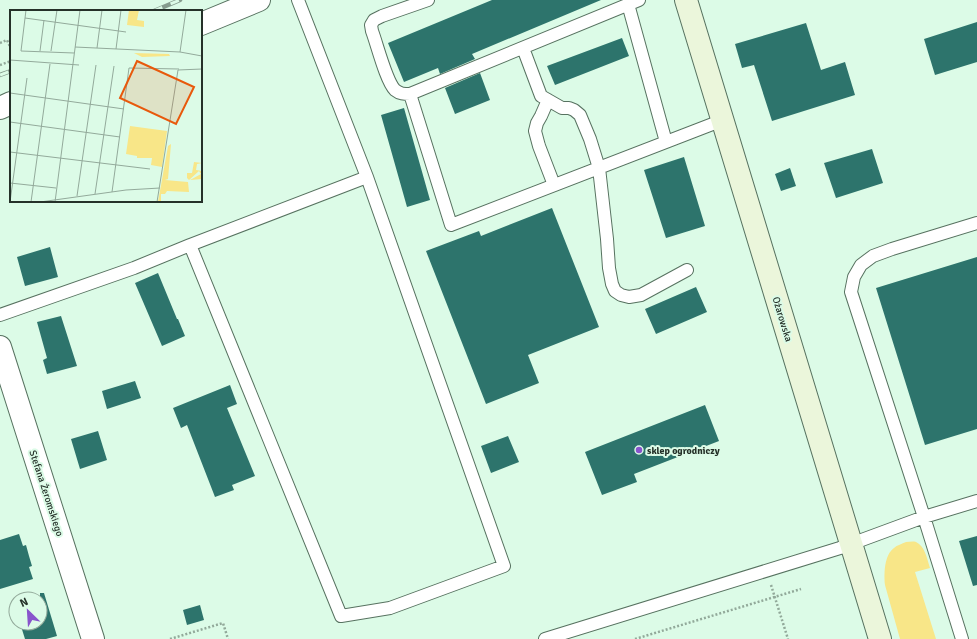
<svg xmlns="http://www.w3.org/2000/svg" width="977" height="639" font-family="Signika,sans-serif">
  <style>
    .green { fill: #f8e688 }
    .building { fill: #2d746c }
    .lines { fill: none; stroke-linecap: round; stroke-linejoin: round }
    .lane-casing { stroke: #577260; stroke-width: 14 }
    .street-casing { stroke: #577260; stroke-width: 24 }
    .secondary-casing { stroke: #577260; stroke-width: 24 }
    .path { stroke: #92a99a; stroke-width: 2.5; stroke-dasharray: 2 2; stroke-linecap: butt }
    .lane { stroke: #fff; stroke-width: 12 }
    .street { stroke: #fff; stroke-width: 22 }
    .secondary { stroke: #ebf6db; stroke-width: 22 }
    .rail-casing { stroke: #869c8e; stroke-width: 4.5 }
    .rail { stroke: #dcfbe7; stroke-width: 3; stroke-dasharray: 9; stroke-linecap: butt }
    .poi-dot { fill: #8854cc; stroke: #dcfbe7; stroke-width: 1.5 }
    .labels { text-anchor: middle; stroke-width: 4; stroke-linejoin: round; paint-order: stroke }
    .street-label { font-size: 10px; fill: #253129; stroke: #dcfbe7 }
    .poi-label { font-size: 10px; font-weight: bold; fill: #253129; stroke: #dcfbe7; text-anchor: start }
    .inset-road { fill: none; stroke: #93aa9b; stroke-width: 1 }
    .view { fill: #e8590c; fill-opacity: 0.15; stroke: #e8590c; stroke-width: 2 }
    .inset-edge { fill: none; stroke: #253129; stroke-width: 2 }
  </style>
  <rect width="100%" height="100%" fill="#dcfbe7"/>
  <path class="green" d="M 906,542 C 909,542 913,541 916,542 C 925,546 927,559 930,568 L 915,572 L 936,639 L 900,639 L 885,585 C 884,574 884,555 894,548 C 897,545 902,544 906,542 Z"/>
  <path class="building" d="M 492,0 L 601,0 L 472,54 L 475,59 L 440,74 L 438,68 L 404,82 L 388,43 Z
    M 977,22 L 977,62 L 935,75 L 924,39 Z
    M 806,23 L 821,70 L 845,62 L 855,95 L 772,121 L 754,65 L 742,68 L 735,44 Z
    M 622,38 L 629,56 L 555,85 L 547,66 Z
    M 480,73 L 490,100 L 455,114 L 445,88 Z
    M 404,108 L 430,200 L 407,207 L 381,115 Z
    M 872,149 L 883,183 L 836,198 L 824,163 Z
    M 684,157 L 705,226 L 666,238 L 644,170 Z
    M 790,168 L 796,186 L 781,191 L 775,174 Z
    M 552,208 L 599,327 L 528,355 L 539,383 L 486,404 L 426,251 L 479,231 L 481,236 Z
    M 50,247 L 58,277 L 25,286 L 17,257 Z
    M 977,257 L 977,429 L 925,445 L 876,288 Z
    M 158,273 L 177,319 L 178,319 L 185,336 L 162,346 L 135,283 Z
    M 696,287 L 707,312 L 656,334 L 645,309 Z
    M 61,316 L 77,366 L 47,374 L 43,360 L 47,358 L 37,322 Z
    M 135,381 L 141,398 L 107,409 L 102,391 Z
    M 230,385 L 237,404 L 227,408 L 255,476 L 232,485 L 234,490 L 215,497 L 187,425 L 181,428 L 173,408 Z
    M 705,405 L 719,441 L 634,474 L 637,482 L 602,495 L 585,452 Z
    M 98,431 L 107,460 L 80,469 L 71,439 Z
    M 508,436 L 519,462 L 491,473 L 481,446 Z
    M 19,534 L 23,546 L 26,545 L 29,556 L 32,566 L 29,567 L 33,579 L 0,589 L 0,540 Z
    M 977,536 L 977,585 L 973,586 L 959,541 Z
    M 40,593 L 44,593 L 57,636 L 46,639 L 25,639 L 20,623 L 40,623 Z
    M 200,605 L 204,620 L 187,625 L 183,610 Z"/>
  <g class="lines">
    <defs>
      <path id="lane" d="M 298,0 L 367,177
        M 639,0 L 410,94 L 451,225 L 723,120
        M 628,4 L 666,142
        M 523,48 L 541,96 L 562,108 L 569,108 L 574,110 L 580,115 L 590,139 L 599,168 L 607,239 L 609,268 L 612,284 L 615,291 L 621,295 L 629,297 L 641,295 L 687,270
        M 410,94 C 404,94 400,94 395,90 C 386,81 377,44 372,31 L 371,25 L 374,20 L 382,16 L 428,0
        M 548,100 L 541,116 L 537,123 L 535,131 L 539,146 L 554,185
        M 0,315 L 134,268 L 190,245 L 367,177 L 504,566 L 390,608 L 341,616 L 190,245
        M 545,639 L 840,548 L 924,517 L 977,501
        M 962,639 L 924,517 L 851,292 L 854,277 L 861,265 L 873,256 L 892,249 L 977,223"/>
      <path id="street" d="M 201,24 L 259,0
        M 0,108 L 11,103
        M 0,347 L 93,639"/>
      <path id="secondary" d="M 686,0 L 880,639"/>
    </defs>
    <use href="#lane" class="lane-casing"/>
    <use href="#street" class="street-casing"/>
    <use href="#secondary" class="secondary-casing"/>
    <path class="path" d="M 0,43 L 7,40 L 11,49
      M 0,65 L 11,61
      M 771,585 L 788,639
      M 170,639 L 223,623 L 228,639
      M 635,639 L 801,589"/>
    <use href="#lane" class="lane"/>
    <use href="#street" class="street"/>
    <use href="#secondary" class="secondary"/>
    <defs>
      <path id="rail" d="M 154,11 L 180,0
        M 0,75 L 11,71"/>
    </defs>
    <use href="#rail" class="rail-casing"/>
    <use href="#rail" class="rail"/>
  </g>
  <circle class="poi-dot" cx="639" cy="450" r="4"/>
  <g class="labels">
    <g class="street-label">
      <text transform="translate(783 319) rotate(73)" y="4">Ożarowska</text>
      <text transform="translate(47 493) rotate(72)" y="4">Stefana Żeromskiego</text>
    </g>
    <g class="poi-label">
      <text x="647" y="454">sklep ogrodniczy</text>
    </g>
  </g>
  <g transform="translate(10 10)">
    <rect width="192" height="192" fill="#dcfbe7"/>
    <path d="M 119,0 L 129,0 L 127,10 L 134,11 L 134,17 L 117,15 ZM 124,43 L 159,44 L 160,46 L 132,47 ZM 120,116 L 157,121 L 152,157 L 141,155 L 142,148 L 127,148 L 127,146 L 116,144 ZM 161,134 L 158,169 L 155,170 L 178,172 L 179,182 L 157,181 L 155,184 L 151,184 L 151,192 L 148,192 L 158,136 ZM 184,152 L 192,153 L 187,154 L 186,160 L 192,161 L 192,169 L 180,170 L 191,164 L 189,161 L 179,170 L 177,168 L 177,163 L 182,163 Z" fill="#f8e688"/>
    <path class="inset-road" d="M 16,0 L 11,41 L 64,43M 15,8 L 116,22M 65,37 L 170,42 L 192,46M 87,38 L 92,0M 106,39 L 111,0M 30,41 L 34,10M 41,41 L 47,0M 170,42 L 176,0M 0,50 L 69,55M 0,83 L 114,99M 0,112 L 110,127M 0,142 L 140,159M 0,173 L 46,178M 102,182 L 119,58 L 169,59M 85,184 L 104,56M 67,186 L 86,55M 0,192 L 17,68M 21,192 L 40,54M 30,192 L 116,180 L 150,178M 45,192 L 70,0M 147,192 L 168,60 L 192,59"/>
    <path class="view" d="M 127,51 L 184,77 L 166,114 L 110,88 Z"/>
    <rect width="192" height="192" class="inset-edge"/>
  </g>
  <g transform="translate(28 611) rotate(335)"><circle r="19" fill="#dcfbe7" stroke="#93aa9b"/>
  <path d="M0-3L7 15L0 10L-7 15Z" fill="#8854cc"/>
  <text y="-6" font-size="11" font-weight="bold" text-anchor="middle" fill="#253129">N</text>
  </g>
</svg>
